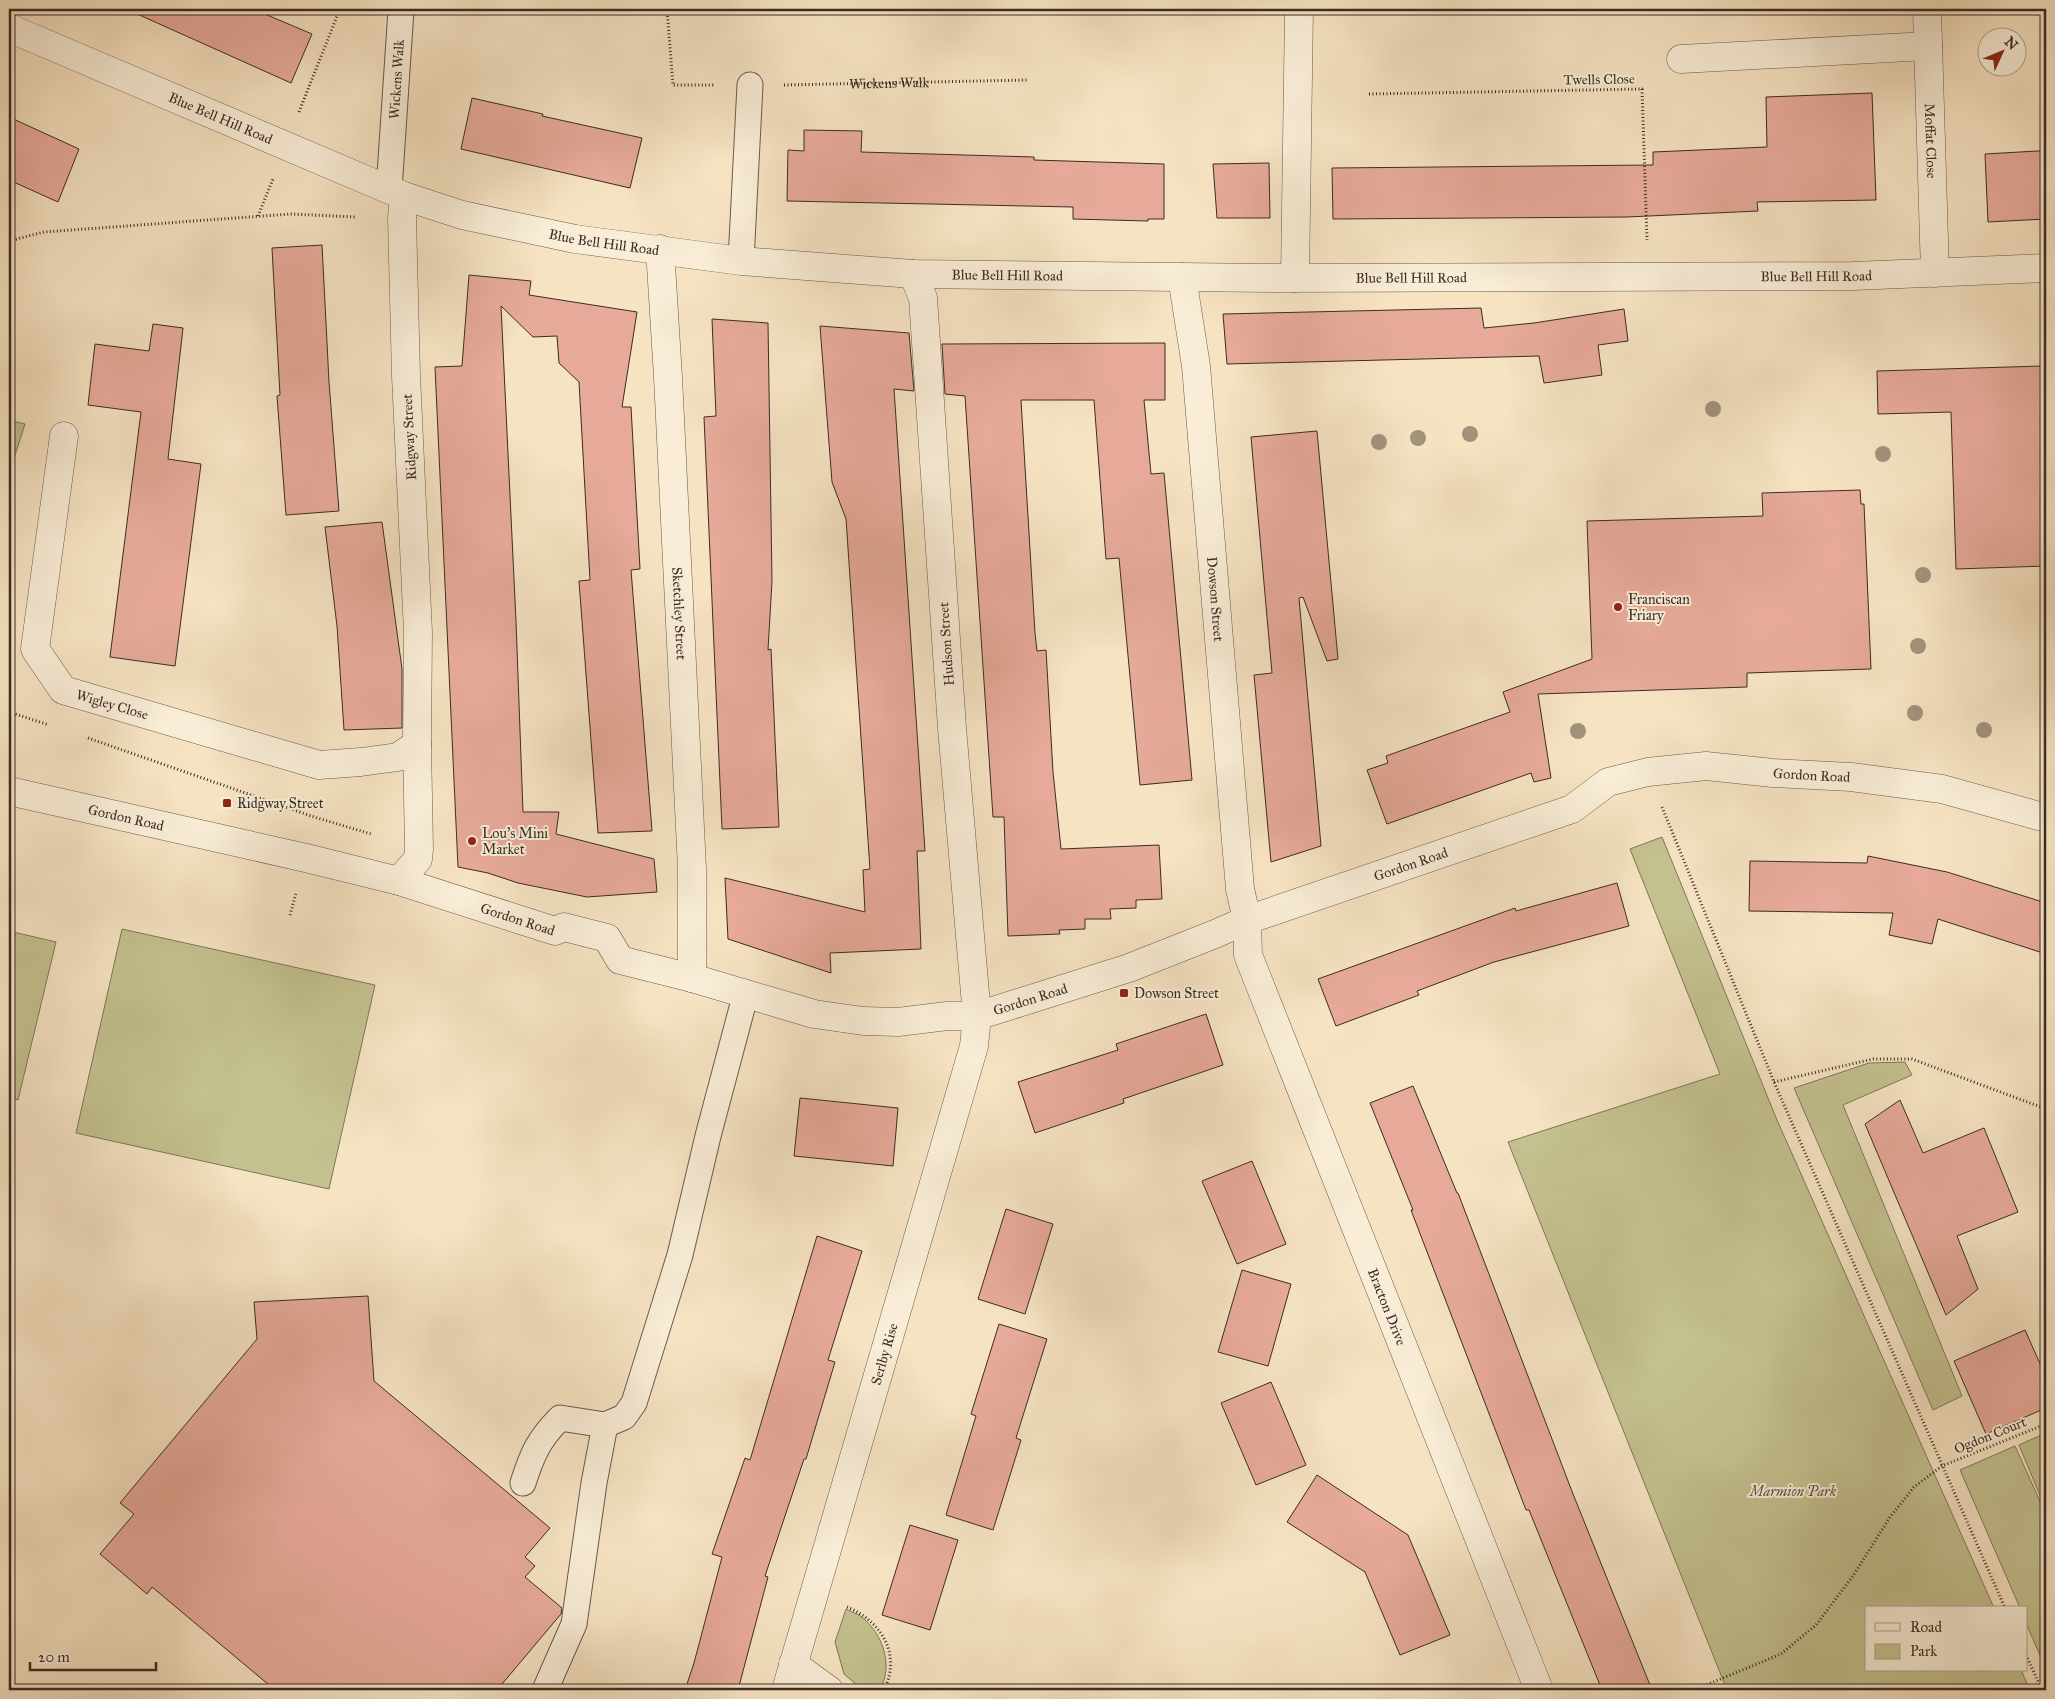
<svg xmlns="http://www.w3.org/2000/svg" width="2055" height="1699" font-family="'IM FELL Great Primer',serif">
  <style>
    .green { fill: #c3c18f; stroke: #7e765b }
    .building { fill: #e7aa9a; stroke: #3a2c27 }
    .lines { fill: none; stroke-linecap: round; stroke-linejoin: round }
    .lane-casing { stroke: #695a4e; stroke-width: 27 }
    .street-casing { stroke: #695a4e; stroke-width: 29 }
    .path { stroke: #3a2c27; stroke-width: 3; stroke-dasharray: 1 2.5; stroke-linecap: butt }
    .lane { stroke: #f9edd7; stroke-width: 25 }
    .street { stroke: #f9edd7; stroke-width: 28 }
    .tree { fill: #a1937b }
    .poi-dot { fill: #8f2418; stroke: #f9edd7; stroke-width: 2 }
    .labels { text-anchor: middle; stroke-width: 4; stroke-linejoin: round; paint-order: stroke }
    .street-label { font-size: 14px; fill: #3a2c27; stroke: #f9edd7 }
    .poi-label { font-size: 14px; fill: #3a2c27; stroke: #f9edd7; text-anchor: start }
    .park-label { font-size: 14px; font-style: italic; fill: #5c5141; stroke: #f9edd7 }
  </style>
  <rect width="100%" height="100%" fill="#f6e3c2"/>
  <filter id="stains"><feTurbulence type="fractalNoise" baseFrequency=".004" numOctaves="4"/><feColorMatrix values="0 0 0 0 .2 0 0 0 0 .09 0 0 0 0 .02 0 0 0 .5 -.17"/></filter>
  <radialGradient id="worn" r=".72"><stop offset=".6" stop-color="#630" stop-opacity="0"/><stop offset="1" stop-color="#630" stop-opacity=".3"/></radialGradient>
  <path class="green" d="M 9,420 L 25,424 L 9,474 Z
    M 1662,837 L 1777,1120 L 1994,1608 L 1866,1608 L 1866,1670 L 2021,1670 L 2030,1690 L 1727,1690 L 1508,1142 L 1720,1074 L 1630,849 Z
    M 122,929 L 375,985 L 329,1189 L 76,1133 Z
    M 9,931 L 56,942 L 18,1100 L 9,1097 Z
    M 1905,1062 L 1912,1075 L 1843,1105 L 1962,1396 L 1933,1410 L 1794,1088 L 1869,1063 Z
    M 2046,1433 L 2046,1504 L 2044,1505 L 2019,1445 Z
    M 2015,1446 L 2043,1508 L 2046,1506 L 2046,1669 L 2026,1623 L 2026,1608 L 2020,1608 L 1960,1470 Z
    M 846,1609 C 851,1612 859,1614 863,1618 C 884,1636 893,1666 880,1690 L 863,1690 L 844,1674 L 835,1642 Z"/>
  <path class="building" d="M 126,9 L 253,9 L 312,34 L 291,83 Z
    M 1872,93 L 1876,200 L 1757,202 L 1758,211 L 1627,217 L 1333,219 L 1332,168 L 1653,165 L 1653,152 L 1767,147 L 1766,97 Z
    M 472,98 L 543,114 L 542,116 L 642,138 L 630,188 L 461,149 Z
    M 9,117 L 79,149 L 58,202 L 9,180 Z
    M 804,130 L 862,131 L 861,152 L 1034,157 L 1034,160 L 1164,164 L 1164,219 L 1148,219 L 1148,221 L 1073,219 L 1073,207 L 787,201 L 788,150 L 804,151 Z
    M 2037,151 L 2046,151 L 2046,219 L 1988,222 L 1985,154 Z
    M 1269,163 L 1270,218 L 1217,218 L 1213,164 Z
    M 322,245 L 329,382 L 339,511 L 286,515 L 277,396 L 280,395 L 272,248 Z
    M 469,275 L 531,281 L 529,295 L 637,312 L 622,407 L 631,407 L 640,569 L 631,570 L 652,831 L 598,833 L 579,581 L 590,580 L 579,382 L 559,363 L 557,336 L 533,337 L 501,306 L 516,621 L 523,812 L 559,812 L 556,834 L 654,859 L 657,892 L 587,897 L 518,883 L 488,873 L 458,867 L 435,367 L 462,366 Z
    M 1481,308 L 1484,328 L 1534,323 L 1624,309 L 1628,341 L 1598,345 L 1602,375 L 1544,383 L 1539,356 L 1227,364 L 1223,314 Z
    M 712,319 L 768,323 L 772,581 L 768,650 L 771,649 L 779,827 L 722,829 L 704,417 L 716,416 Z
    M 153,324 L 183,328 L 168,459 L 201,464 L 175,666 L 110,657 L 141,412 L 88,405 L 95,344 L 149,351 Z
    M 820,326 L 909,333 L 914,391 L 894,389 L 925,851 L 917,851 L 921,949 L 830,953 L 831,973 L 728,939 L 725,878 L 865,912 L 863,870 L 870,869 L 846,519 L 832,482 Z
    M 1165,343 L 1165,400 L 1144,400 L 1151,474 L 1164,473 L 1192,780 L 1140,785 L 1119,558 L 1106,559 L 1094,400 L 1021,400 L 1035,633 L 1037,651 L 1046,650 L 1053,772 L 1061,849 L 1159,845 L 1162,899 L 1136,900 L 1136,908 L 1110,909 L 1111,919 L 1085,919 L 1085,929 L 1059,930 L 1060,934 L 1008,936 L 1004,817 L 993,817 L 965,396 L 945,394 L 942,344 Z
    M 2042,366 L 2045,474 L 2046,474 L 2046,566 L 1956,569 L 1951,412 L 1878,414 L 1877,371 Z
    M 1317,431 L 1338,659 L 1327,661 L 1303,597 L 1299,598 L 1321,846 L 1271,862 L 1254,675 L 1272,673 L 1251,437 Z
    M 1860,490 L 1861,504 L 1864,504 L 1871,669 L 1747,673 L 1747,687 L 1538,694 L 1551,778 L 1534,782 L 1531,773 L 1387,824 L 1367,770 L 1388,763 L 1386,756 L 1510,712 L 1503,692 L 1592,659 L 1587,521 L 1763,516 L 1762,493 Z
    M 382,522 L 402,669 L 402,728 L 344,730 L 337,626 L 325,527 Z
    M 1868,856 L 1947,872 L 2046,903 L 2046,954 L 1938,919 L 1932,944 L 1889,935 L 1893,913 L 1749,911 L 1750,861 L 1867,863 Z
    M 1617,883 L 1629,926 L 1494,962 L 1417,991 L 1419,995 L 1336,1026 L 1318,979 L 1515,908 L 1516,911 Z
    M 1206,1014 L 1223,1065 L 1123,1099 L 1124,1103 L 1035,1133 L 1018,1082 L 1118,1050 L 1116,1044 Z
    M 1413,1086 L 1457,1193 L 1458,1193 L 1573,1494 L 1652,1690 L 1602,1690 L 1529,1510 L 1526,1510 L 1411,1210 L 1413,1210 L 1370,1103 Z
    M 800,1098 L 898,1108 L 893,1166 L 794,1156 Z
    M 1900,1100 L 1923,1153 L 1984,1128 L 2018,1212 L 1957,1236 L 1978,1289 L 1946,1315 L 1865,1124 Z
    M 1252,1161 L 1286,1244 L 1237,1264 L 1202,1181 Z
    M 1006,1209 L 1053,1224 L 1025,1314 L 978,1299 Z
    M 817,1236 L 862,1251 L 828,1360 L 835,1362 L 806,1459 L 804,1459 L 765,1576 L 768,1577 L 738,1690 L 685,1690 L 694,1663 L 722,1557 L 712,1554 L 745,1458 L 750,1460 Z
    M 1242,1270 L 1291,1284 L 1268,1366 L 1218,1352 Z
    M 368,1296 L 374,1381 L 550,1528 L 525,1557 L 535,1566 L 525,1577 L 562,1608 L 561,1614 L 497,1690 L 275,1690 L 152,1587 L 147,1594 L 100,1554 L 134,1514 L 120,1503 L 257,1339 L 254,1302 Z
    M 999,1324 L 1047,1339 L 1016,1438 L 1021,1440 L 993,1530 L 946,1515 L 976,1416 L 971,1414 Z
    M 2025,1330 L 2046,1377 L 2046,1408 L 1986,1434 L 1954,1361 Z
    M 1271,1382 L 1306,1465 L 1256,1485 L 1221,1403 Z
    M 1317,1475 L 1408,1535 L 1450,1635 L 1400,1655 L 1365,1572 L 1287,1522 Z
    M 910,1525 L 958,1540 L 930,1630 L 882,1615 Z"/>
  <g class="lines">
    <defs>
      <g id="lane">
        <path id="s2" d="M 389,190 L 401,10"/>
        <path d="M 741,261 L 750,85"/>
        <path d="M 523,1483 C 532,1455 538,1440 560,1418 L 605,1425 L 624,1417 L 634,1403 L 680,1255 L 708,1136 L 746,993"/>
        <path d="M 545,1690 L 574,1624 L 594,1483 L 605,1425"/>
      </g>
      <g id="street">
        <path id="s3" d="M 1927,9 L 1935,273"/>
        <path id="s4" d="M 9,28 L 404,196 L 462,215 L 575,239 L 741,261 L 913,274 L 1276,278 L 1853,276 L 2046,268"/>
        <path d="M 1681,59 L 1928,46"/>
        <path id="s5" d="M 660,249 L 668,377 L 692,869 L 692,978"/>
        <path id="s6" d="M 1182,277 L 1196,366 L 1240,889 L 1247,920 L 1248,955 L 1539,1690"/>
        <path d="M 1295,278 L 1299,9"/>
        <path id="s7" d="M 64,436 L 35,649 L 63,690 L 319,765 L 361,762 L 398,757 L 417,744"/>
        <path id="s8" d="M 9,791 L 306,858 L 399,881 L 555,931 L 564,927 L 607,938 L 620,960 L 692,978 L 814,1014 L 863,1021 L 898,1022 L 947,1016 L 977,1016 L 1129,968 L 1215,934 L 1247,920 L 1572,809 L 1608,782 L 1648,772 L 1706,766 L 1773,773 L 1851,777 L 1942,789 L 2046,818"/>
        <path d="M 399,881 L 418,859 L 419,849 L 417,744 L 418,632 L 406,376 L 402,218 L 404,196"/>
        <path d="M 793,1664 L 829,1690"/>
        <path id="s9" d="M 786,1690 L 974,1046 L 977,1016 L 952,728 L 923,298 L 913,274"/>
      </g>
    </defs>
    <use href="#lane" class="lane-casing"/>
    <use href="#street" class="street-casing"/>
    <g class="path">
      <path d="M 339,9 L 339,11 L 366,10"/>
      <path d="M 667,9 L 673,85 L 715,85"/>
      <path d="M 435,10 L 592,12"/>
      <path d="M 1964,10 L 1978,9"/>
      <path id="s1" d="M 784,85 L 1028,80"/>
      <path d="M 1369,94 L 1642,89 L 1647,240"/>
      <path d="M 299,112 L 339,11"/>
      <path d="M 258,216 L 273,179"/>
      <path d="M 9,241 L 44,232 L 290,214 L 356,217"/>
      <path d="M 9,712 L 49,725"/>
      <path d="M 88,738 L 314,817 L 371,834"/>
      <path d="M 1662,807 L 1774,1082 L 2005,1608"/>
      <path d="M 290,915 L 296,893"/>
      <path d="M 1774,1082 L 1873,1059 L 1912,1059 L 2046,1109"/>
      <path d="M 847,1607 C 881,1621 902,1654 884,1690"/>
      <path d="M 2026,1655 L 2042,1690"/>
      <path d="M 1694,1690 L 1781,1654 L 1816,1625 L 1853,1576 L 1890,1517 L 1914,1487 L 1942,1466 L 2046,1424"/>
    </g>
    <use href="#lane" class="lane"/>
    <use href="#street" class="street"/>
  </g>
  <g class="tree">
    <circle cx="1713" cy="409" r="8"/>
    <circle cx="1470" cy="434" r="8"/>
    <circle cx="1418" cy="438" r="8"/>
    <circle cx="1379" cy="442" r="8"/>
    <circle cx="1883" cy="454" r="8"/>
    <circle cx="1923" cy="575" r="8"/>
    <circle cx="1918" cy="646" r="8"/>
    <circle cx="1915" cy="713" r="8"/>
    <circle cx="1984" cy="730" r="8"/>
    <circle cx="1578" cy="731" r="8"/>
  </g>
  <g class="poi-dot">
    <circle cx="1618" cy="607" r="5"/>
    <rect x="222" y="798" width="10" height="10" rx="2.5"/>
    <circle cx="472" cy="841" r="5"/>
    <rect x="1119" y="988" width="10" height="10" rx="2.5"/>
  </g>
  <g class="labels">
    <g class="street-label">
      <text dy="5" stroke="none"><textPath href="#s2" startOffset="111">Wickens Walk</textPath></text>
      <text transform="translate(1599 79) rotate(-1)" y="5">Twells Close</text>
      <text dy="5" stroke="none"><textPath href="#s1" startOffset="105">Wickens Walk</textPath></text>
      <text dy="5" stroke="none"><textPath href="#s4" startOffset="230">Blue Bell Hill Road</textPath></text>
      <text dy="5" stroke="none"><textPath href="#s3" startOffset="132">Moffat Close</textPath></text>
      <text dy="5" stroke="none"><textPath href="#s4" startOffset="635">Blue Bell Hill Road</textPath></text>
      <text dy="5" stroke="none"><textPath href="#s4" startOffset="1040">Blue Bell Hill Road</textPath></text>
      <text dy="5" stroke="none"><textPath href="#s4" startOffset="1849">Blue Bell Hill Road</textPath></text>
      <text dy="5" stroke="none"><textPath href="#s4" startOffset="1444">Blue Bell Hill Road</textPath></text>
      <text transform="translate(409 437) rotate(-93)" y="5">Ridgway Street</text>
      <text dy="5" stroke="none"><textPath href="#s6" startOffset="324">Dowson Street</textPath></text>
      <text dy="5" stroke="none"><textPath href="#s5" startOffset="365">Sketchley Street</textPath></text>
      <text transform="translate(946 644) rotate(-94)" y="5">Hudson Street</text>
      <text dy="5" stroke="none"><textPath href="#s7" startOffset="316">Wigley Close</textPath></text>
      <text dy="5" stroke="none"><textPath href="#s8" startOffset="1890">Gordon Road</textPath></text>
      <text dy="5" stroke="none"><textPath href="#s8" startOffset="120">Gordon Road</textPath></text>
      <text dy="5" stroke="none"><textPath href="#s8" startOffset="1469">Gordon Road</textPath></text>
      <text dy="5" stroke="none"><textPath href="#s8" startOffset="525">Gordon Road</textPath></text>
      <text dy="5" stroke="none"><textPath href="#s8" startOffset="1065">Gordon Road</textPath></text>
      <text dy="5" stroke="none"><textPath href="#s6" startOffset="1060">Bracton Drive</textPath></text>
      <text dy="5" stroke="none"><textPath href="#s9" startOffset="350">Serlby Rise</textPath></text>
      <text transform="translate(1990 1435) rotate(-22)" y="5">Ogdon Court</text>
    </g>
    <g class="poi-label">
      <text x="1628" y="604">Franciscan<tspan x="1628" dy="16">Friary</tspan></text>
      <text x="237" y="808">Ridgway Street</text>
      <text x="482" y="838">Lou's Mini<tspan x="482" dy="16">Market</tspan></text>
      <text x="1134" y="998">Dowson Street</text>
    </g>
    <g class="park-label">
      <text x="1793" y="1496">Marmion Park</text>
    </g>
  </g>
  <rect width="2055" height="1699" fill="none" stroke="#f6e3c2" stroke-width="30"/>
  <rect x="10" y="10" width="2035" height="1679" fill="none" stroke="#3a2c27" stroke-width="2.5"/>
  <rect x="15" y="15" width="2025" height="1669" fill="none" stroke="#3a2c27"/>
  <rect x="1865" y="1606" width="162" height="65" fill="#f9edd7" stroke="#ada091"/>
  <rect x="1875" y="1623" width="25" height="8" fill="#f9edd7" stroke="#ada091"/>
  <text x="1910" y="1632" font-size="15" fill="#3a2c27">Road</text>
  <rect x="1875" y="1644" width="25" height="15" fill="#c3c18f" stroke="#ada091"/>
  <text x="1910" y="1656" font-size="15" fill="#3a2c27">Park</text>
  <g transform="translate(2002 52) rotate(46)"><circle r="24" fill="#f9edd7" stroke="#ada091"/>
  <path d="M0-4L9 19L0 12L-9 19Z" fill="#8f2418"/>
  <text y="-8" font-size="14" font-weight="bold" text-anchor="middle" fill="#3a2c27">N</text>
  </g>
  <path d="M30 1662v8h126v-8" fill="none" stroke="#3a2c27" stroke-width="2.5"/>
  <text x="38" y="1662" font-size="15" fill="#3a2c27" stroke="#f9edd7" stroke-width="4" paint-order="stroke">20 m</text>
  <rect width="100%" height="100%" filter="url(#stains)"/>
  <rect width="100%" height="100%" fill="url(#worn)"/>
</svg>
